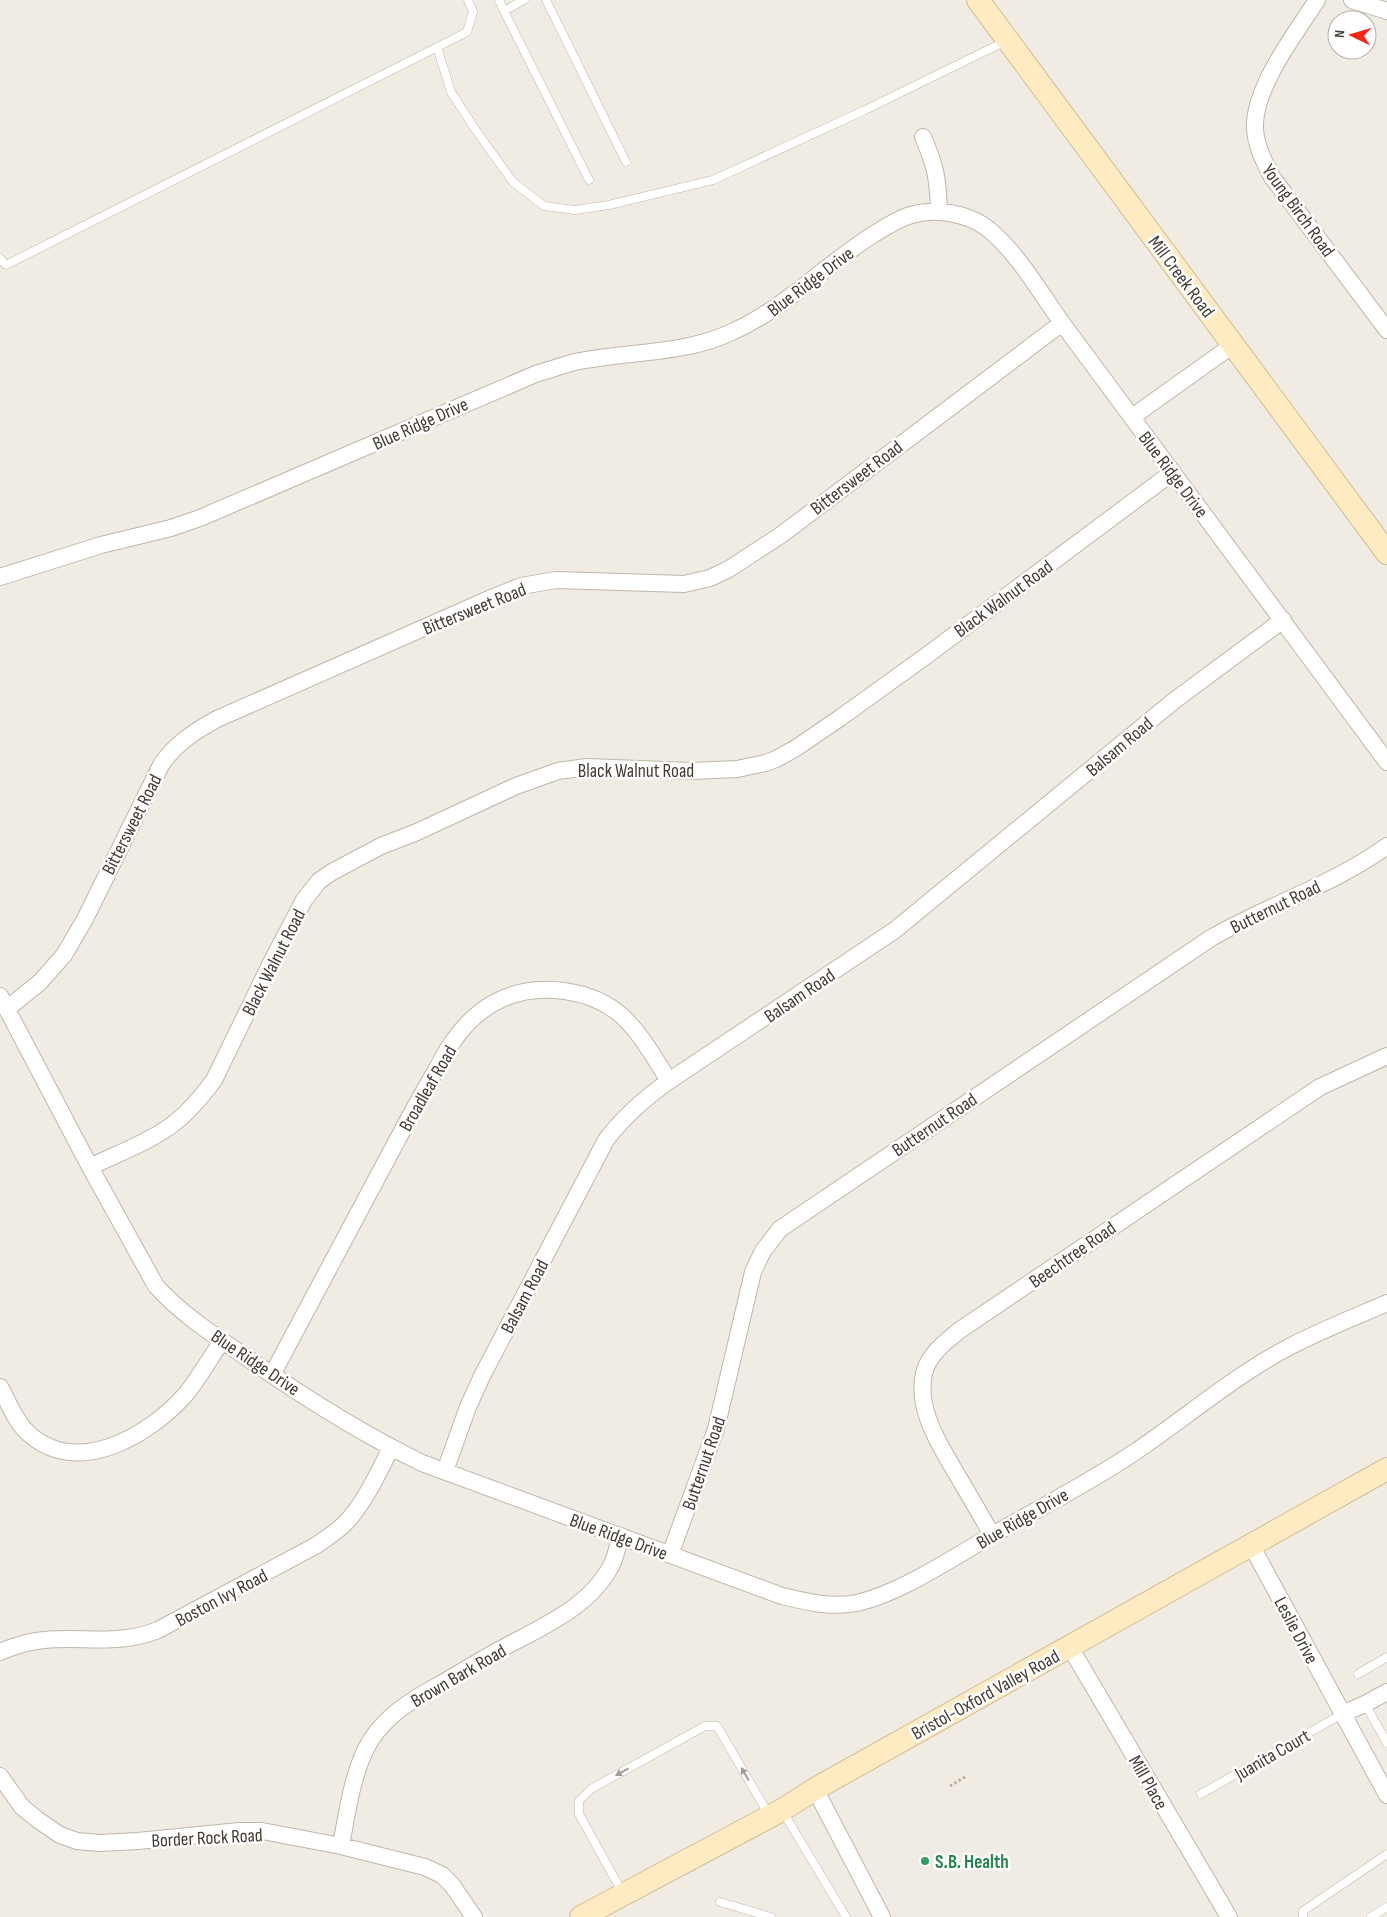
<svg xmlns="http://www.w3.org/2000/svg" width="1387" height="1917" font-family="'Sofia Sans Condensed',sans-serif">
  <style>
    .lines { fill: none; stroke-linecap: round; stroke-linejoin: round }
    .lane-casing { stroke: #bfb6a9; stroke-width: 9 }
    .street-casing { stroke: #bfb6a9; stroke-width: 18 }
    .secondary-casing { stroke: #d1bd93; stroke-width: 24 }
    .path { stroke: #beae98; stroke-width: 3; stroke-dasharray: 2.5 2.5; stroke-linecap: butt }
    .lane { stroke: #fff; stroke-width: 8 }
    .street { stroke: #fff; stroke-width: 16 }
    .secondary { stroke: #feebc1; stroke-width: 22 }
    .oneway { fill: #a19e9a }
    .leisure-dot { fill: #2e9e5b; stroke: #fff; stroke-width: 2 }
    .labels { text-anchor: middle; stroke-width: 5; stroke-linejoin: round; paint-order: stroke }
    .street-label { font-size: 19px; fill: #433c34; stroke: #fff }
    .leisure-label { font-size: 19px; font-weight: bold; fill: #27864d; stroke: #fff; text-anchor: start }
  </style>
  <rect width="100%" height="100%" fill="#f1ece3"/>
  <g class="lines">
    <defs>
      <path id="lane" d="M 499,0 L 504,11 L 524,0
        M 546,0 L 626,162
        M 504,11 L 589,180
        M 437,47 L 451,92 L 475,129 L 513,182 L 544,206 L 575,210 L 609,205 L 713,180 L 863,111 L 1006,41
        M 0,258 L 6,265 L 467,32 L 473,12 L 468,0
        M 1358,1674 L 1387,1657
        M 1365,1704 L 1387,1743
        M 1201,1794 L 1342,1714
        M 783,1812 L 846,1917
        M 622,1892 L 579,1814 L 579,1801 L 591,1789 L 705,1726 L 717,1726 L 769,1815
        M 720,1902 L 771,1917
        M 1303,1917 L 1303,1911 L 1387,1854
        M 1371,1917 L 1387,1907"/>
      <path id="street" d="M 1317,0 C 1296,33 1257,83 1255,123 C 1254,142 1263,160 1272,177 L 1387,330
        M 1352,0 L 1387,11
        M 923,137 C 936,167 938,179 939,212
        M 1132,417 L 1233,345
        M 0,577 L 101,545 L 171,528 L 200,518 L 538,373 C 550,370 563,365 575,362 C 627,351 685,355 734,331 C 785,308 824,266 871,236 C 884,228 897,219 911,215 C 935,208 967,213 987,228 C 1018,253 1039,291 1062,323 L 1387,762
        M 0,996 L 90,1167 L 156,1286 C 181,1314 215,1336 246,1357 C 302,1396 360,1433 422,1463 L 782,1596 C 807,1602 831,1608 857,1603 C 903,1592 950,1559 991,1536 C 1039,1508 1089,1483 1135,1452 C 1187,1417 1235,1375 1291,1346 C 1322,1330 1355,1317 1387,1303
        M 7,1009 L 40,982 L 64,955 L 85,919 L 161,765 C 175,744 195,731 217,719 L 489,599 L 521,586 L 556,580 L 684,584 L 710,578 L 729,569 L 781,535 L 1062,323
        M 90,1167 C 114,1155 140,1146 163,1131 C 183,1119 200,1099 214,1080 L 271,963 L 304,900 L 319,881 L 332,872 L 381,846 L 417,832 L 516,786 L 558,771 L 587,767 L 692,771 L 737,769 L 766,763 L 776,759 L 796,748 L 840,718 L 926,656 L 1173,472
        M 272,1375 C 307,1309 342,1244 377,1178 C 396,1143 414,1107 435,1072 C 441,1062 446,1050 454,1040 C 466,1023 483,1007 502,999 C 539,982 593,989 623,1017 C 642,1035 655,1059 669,1081
        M 0,1387 C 8,1401 15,1421 27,1432 C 76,1479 149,1436 186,1394 C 199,1378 210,1358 222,1341
        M 445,1471 L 468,1407 L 482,1376 L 606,1140 C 624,1116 645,1098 669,1081 L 895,930 L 1175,700 L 1283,620
        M 992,1535 C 980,1514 968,1493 956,1473 C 943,1451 929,1428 924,1404 C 922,1394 922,1383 924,1373 C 929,1354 945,1342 960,1330 L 1320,1087 L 1387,1056
        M 1251,1545 L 1387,1795
        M 670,1555 L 716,1429 L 753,1272 L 763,1251 L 780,1229 L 1211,938 C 1268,905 1333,885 1387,846
        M 1070,1647 L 1229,1917
        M 0,1652 C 14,1646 29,1641 44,1640 C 85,1636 118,1646 158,1630 L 315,1546 C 327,1538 340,1530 349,1519 C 367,1498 378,1473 391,1448
        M 1342,1714 L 1365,1704 L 1387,1692
        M 0,1776 L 22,1807 L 38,1820 L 60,1835 L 77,1841 L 100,1843 L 138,1841 L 239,1831 L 262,1831 L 341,1846 L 425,1867 L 442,1875 L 452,1885 L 474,1917
        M 815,1789 L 882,1917
        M 341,1846 C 347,1813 353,1768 371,1740 C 386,1716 410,1701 435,1687 C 457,1675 478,1661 501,1649 C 541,1627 592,1607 613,1562 C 616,1554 618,1545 621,1536"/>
      <path id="secondary" d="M 978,0 L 1387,553
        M 581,1917 L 782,1810 L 815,1789 L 1387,1469"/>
    </defs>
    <use href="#lane" class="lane-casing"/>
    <use href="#street" class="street-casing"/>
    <use href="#secondary" class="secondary-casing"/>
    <path class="path" d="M 950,1786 L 965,1777"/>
    <use href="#lane" class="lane"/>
    <use href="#street" class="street"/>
    <use href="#secondary" class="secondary"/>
  </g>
  <defs><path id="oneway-solid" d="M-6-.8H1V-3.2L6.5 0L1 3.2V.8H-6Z" transform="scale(1.25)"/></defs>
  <g class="oneway">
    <use href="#oneway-solid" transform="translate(622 1772) rotate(151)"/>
    <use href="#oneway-solid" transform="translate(745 1774) rotate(-121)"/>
  </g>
  <circle class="leisure-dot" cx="925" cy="1861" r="5"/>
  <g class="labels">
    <g class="street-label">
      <text transform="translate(1299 210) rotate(54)" y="7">Young Birch Road</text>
      <text transform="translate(1182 276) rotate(53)" y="7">Mill Creek Road</text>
      <text transform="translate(810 281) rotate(-37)" y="7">Blue Ridge Drive</text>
      <text transform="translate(420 423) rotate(-24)" y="7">Blue Ridge Drive</text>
      <text transform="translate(1174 474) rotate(53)" y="7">Blue Ridge Drive</text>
      <text transform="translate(856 477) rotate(-37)" y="7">Bittersweet Road</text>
      <text transform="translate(1003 598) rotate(-36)" y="7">Black Walnut Road</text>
      <text transform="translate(474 608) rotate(-22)" y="7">Bittersweet Road</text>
      <text transform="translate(1119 746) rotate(-40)" y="7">Balsam Road</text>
      <text x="636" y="777">Black Walnut Road</text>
      <text transform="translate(131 824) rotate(-63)" y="7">Bittersweet Road</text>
      <text transform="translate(1275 906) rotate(-26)" y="7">Butternut Road</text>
      <text transform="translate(273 962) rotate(-63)" y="7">Black Walnut Road</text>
      <text transform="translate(799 995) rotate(-34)" y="7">Balsam Road</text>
      <text transform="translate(427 1088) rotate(-60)" y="7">Broadleaf Road</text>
      <text transform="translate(934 1124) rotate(-34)" y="7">Butternut Road</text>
      <text transform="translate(1072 1254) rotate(-35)" y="7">Beechtree Road</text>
      <text transform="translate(524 1296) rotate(-62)" y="7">Balsam Road</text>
      <text transform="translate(256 1362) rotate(34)" y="7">Blue Ridge Drive</text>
      <text transform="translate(703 1463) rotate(-71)" y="7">Butternut Road</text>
      <text transform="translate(1022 1518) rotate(-30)" y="7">Blue Ridge Drive</text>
      <text transform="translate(619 1536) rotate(20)" y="7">Blue Ridge Drive</text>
      <text transform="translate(221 1597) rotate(-28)" y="7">Boston Ivy Road</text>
      <text transform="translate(1297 1630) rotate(62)" y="7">Leslie Drive</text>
      <text transform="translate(458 1675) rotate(-30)" y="7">Brown Bark Road</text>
      <text transform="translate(985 1694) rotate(-29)" y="7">Bristol-Oxford Valley Road</text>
      <text transform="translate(1272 1754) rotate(-30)" y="7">Juanita Court</text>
      <text transform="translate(1149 1782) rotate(60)" y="7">Mill Place</text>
      <text transform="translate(207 1837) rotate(-3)" y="7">Border Rock Road</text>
    </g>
    <g class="leisure-label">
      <text x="935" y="1868">S.B. Health</text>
    </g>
  </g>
  <g transform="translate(1352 35) rotate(275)"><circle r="24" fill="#ffffff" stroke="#b4b1ae"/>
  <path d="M0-4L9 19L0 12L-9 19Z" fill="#f62815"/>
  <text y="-8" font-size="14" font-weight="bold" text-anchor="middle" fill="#433c34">N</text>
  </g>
</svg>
